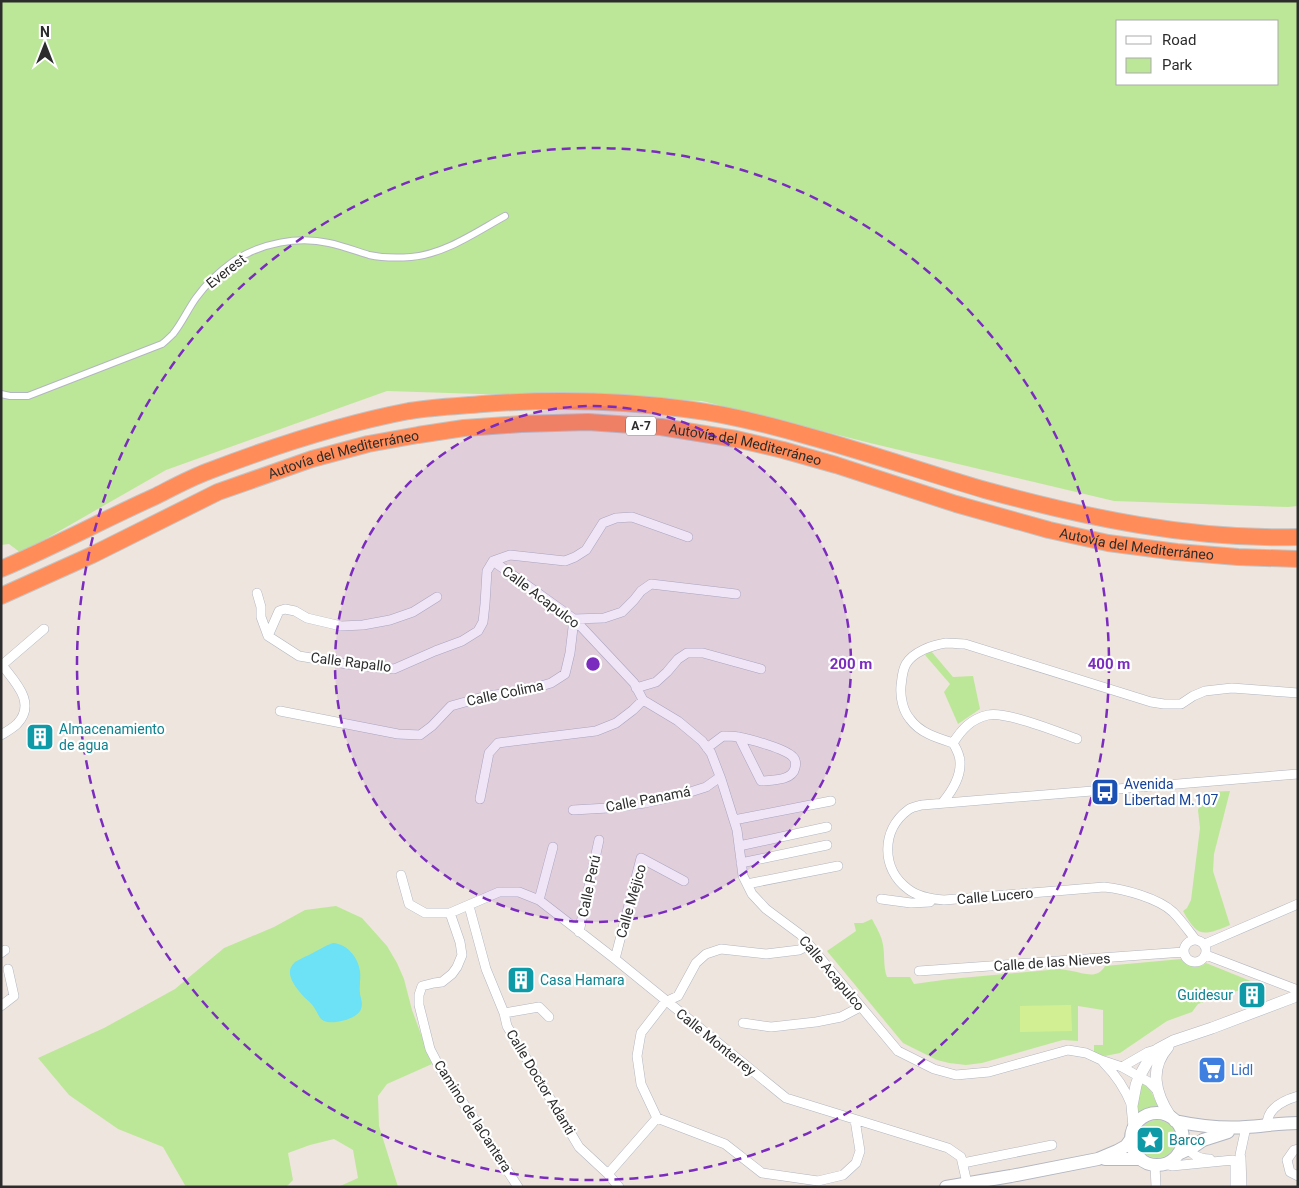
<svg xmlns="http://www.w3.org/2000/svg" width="1299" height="1188" font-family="Roboto,sans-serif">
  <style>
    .green { fill: #bde798; fill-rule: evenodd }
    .pitch { fill: #d3ef94 }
    .water { fill: #6de1f5 }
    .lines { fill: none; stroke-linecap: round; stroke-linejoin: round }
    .pedestrian-casing { stroke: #b2b6c0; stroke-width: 8 }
    .minor-casing { stroke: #b2b6c0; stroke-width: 10 }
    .tertiary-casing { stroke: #b2b6c0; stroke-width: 12 }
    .secondary-casing { stroke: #b2b6c0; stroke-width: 14 }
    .motorway-casing { stroke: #c4c4c4; stroke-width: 18 }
    .pedestrian { stroke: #fff; stroke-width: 6 }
    .minor { stroke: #fff; stroke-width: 9 }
    .tertiary { stroke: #fff; stroke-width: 11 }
    .secondary { stroke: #fff; stroke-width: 12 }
    .motorway { stroke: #ff8c59; stroke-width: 16 }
    .ring { fill: none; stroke: #7b2cbf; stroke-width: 2.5; stroke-dasharray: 9 6 }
    .labels { text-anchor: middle; stroke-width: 4.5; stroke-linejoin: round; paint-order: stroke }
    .shield { fill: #fff; stroke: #6b6b6b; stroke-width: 1 }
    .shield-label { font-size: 12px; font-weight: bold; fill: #2c2c2c }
    .street-label { font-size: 14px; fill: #2c2c2c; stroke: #fff }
    .culture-label { font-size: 14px; fill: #0d838f; stroke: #fff; text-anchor: start }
    .transit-label { font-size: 14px; fill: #164399; stroke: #fff; text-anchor: start }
    .shop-label { font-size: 14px; fill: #366cbe; stroke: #fff; text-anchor: start }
    .centre { fill: #7b2cbf; stroke: #fff; stroke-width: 2.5 }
    .ring-label { font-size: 15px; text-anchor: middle; font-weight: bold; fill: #7b2cbf; stroke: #fff; stroke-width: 4.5; stroke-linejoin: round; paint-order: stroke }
  </style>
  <rect width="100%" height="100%" fill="#eee5de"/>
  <path class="green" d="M 1,1 L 1298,1 L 1298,506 L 1288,507 L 1114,501 L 870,443 L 702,401 L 387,391 L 166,470 L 21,553 L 9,544 L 1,545 ZM 1118,21 L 1278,21 L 1278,84 L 1118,84 Z
    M 931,651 L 953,677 L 973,676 L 980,709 L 958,724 L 944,692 L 950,684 L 925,655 Z
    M 1230,791 L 1214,854 L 1213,871 L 1230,925 C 1203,936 1198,938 1183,911 L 1187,908 L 1191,900 L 1200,828 L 1198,810 L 1204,792 Z
    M 336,906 L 362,918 L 387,946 L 397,963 L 404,979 L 412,1010 L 432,1064 L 387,1084 L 378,1096 L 379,1126 L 398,1187 L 338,1187 L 358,1178 L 353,1150 L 334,1139 L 310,1145 L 288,1153 L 293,1180 L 286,1187 L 186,1187 L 163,1147 L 118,1129 L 69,1095 L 38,1058 L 104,1028 L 175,989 L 224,948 L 274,927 L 305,910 Z
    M 872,919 C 876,927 882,936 883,945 C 885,956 883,966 887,977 L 910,977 L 914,984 L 950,979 L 1060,969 C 1064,970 1068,970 1072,971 C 1084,973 1097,980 1105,966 L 1181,959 C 1189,966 1197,970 1206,963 L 1258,984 L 1198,1004 L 1192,1012 L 1167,1021 L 1120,1053 L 1105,1056 L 1094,1053 L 1094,1045 L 1103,1045 L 1103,1010 L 1078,1006 L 1078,1041 L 1063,1040 L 1052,1043 L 982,1063 L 966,1065 L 949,1063 L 937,1060 L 903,1043 L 827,951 L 856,931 L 854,923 L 863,923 Z
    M 1141,1083 C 1155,1090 1151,1096 1159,1107 C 1150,1105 1144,1108 1137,1114 L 1137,1101 Z
    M1138 1139a19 19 0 1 1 38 0a19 19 0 1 1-38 0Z"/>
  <path class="pitch" d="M 1071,1005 L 1072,1031 L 1020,1032 L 1020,1006 Z"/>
  <path class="water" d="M 333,943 C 347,944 358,957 360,971 C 361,978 359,986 360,994 C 361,999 363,1004 361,1009 C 358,1019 333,1025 324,1021 C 319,1019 318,1013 315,1009 C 313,1005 309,1001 305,998 C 297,989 282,973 295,962 C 300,959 304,957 309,955 C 317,951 324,946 333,943 Z"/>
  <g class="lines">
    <defs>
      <path id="pedestrian" d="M 1,394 L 10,396 L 28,396 L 162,344 C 166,341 170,337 173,334 C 182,323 188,309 196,298 C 206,284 220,271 234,261 C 261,243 298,236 329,243 C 343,246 356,251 369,255 C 383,258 398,258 411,257 C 445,254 476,232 505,216"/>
      <path id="minor" d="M 493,561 L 574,619 L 634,683 L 643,700 L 678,721 L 702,741 L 711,753 L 721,779 L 737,830 L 743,876 L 752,894 L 766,909 L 801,935 L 898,1051 L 934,1069 L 956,1075 L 989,1072 L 1068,1050 L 1086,1053 L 1101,1060 L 1122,1067 L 1149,1082 L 1157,1090
        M 493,561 L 510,555 L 565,561 L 575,557 L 586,550 L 603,523 L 616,518 L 632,517 L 688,537
        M 257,593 L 261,607 L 261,617 L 268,636
        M 268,636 L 299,656 L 347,664 L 394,669 L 435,651 L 462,641 L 478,631 L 483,622 L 485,604 L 487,571 L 493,561
        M 268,636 L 279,611 L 285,609 L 295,611 L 307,618 L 341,626 L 363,625 L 390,620 L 413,612 L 437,597
        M 636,688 L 656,682 L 667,672 L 678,659 L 687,653 L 703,653 L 761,669
        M 280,711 L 398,734 L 420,735 L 432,726 L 451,706 L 483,697 L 531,689 L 551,683 L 565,674 L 570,653 L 574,619 L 604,618 L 622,612 L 634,600 L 641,591 L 651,584 L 736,594
        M 1,735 C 6,732 13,728 17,724 C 37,703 15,682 2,665 L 44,629
        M 953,743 C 962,729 971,719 988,715 C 1006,711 1058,732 1077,739
        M 707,748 L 723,736 C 728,736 733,736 738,737 C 750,739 786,749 793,757 C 796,760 796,764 795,768 C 792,781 772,780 761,781 L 739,737
        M 480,799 L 489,753 L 498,743 L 596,731 L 616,723 L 633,710 L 643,700
        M 943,802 C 952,791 961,777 960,762 C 960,755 956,748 953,743 C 937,738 920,733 910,719 C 903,711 900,697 901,686 C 902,679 902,671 906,664 C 913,652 932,645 946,643 C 952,643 959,644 965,644 L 1151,702 L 1164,704 L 1181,704 L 1193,696 L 1205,691 L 1232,688 L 1298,693
        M 573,810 L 608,808 L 645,803 L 684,794 L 706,787 L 720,777
        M 734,820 L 831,801
        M 739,846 L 827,827
        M 741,863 L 827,845
        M 401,875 L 409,904 L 425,913 L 450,913
        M 747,884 L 838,866
        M 881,899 L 911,903 L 930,902
        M 539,900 L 553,847
        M 469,906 L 486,969 L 504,1013 L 507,1026 L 579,1147 L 608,1174 L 619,1187
        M 579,932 L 599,840
        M 1195,939 C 1188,930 1181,920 1173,912 C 1158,898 1124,889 1104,887 L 944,900 C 931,899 918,897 908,889 C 881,869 881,830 908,810 C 912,807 918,806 922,805 L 1298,774
        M1184 951a11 11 0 1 1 22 0a11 11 0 1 1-22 0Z
        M 1205,944 L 1298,904
        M 1,953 L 5,950
        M 1206,955 L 1295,989
        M 615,959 L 641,858 L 684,881
        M 919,971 L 1184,952
        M 1,1006 L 14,996 L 8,969
        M 504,1013 L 539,1007 L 549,1017
        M 743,1023 L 771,1027 L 816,1022 L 841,1017 L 860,1007
        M 1103,1062 C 1116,1075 1125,1088 1132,1106
        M 1122,1067 L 1148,1052 L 1158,1049
        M 657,1118 L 725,1144 L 762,1173 L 818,1181 L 843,1175 L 856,1163 L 860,1151 L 855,1120
        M 1267,1125 C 1267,1108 1284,1100 1298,1096
        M 1183,1141 C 1190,1153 1196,1159 1210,1159
        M 1298,1149 L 1294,1150 L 1287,1160 L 1290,1172 L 1298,1176
        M 963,1163 L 1052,1145
        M 1164,1164 L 1172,1166 L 1233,1160 L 1235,1162 L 1235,1187
        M 1155,1165 L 1156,1187
        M 608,1174 L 657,1118 L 641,1084 L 637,1056 L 641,1033 L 665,1002 L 678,996 L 696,963 L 706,954 L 721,949 L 766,954 L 799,950 L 809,945
        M 518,1187 L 471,1114 L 443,1074 L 430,1049 L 419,1005 L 419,995 L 422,986 L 434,983 L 442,982 L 452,974 L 457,967 L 462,955 L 460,942 L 450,913 L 499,892 L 519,892 L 539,900 L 615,959 L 786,1098 L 948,1148 L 961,1157 L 967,1183
        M 1242,1187 L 1241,1158 L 1240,1155 L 1246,1127"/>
      <path id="tertiary" d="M 1168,1047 C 1149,1069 1155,1093 1170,1116
        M 1134,1127 L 1132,1106 L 1136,1085 L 1139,1077 L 1148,1061 L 1158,1049 L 1173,1041 L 1212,1028 L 1294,997"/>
      <path id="secondary" d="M1131 1139a26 26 0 1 1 52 0a26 26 0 1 1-52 0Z
        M 1175,1121 C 1199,1126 1222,1129 1246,1127 C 1263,1126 1280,1123 1298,1123
        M 1178,1154 L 1193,1147 L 1203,1140 L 1228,1132
        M 1105,1159 L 1141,1159
        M 946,1187 L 1011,1176 L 1098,1159 L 1117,1151 L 1126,1146 L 1131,1139"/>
      <g id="motorway">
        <path d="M 1,569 C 53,547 103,520 154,497 C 172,488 190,478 209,471 C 274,446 341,424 409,411 C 433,407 459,406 483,404 C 550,399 618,400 685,409 C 727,414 770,425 811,437 C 869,453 927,473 985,490 C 1087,518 1192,540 1298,537"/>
        <path id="s1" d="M 1,596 L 92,555 L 218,492 L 312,459 L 368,444 L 418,435 L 464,428 L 521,424 L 588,422 L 661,427 L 736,439 L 783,450 L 836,465 L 956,504 L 1049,530 L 1108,543 L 1177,552 L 1238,557 L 1298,559"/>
      </g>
    </defs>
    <use href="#pedestrian" class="pedestrian-casing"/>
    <use href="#minor" class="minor-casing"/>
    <use href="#tertiary" class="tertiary-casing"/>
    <use href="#secondary" class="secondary-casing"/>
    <use href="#motorway" class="motorway-casing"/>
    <use href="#pedestrian" class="pedestrian"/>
    <use href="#minor" class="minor"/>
    <use href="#tertiary" class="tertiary"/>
    <use href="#secondary" class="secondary"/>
    <use href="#motorway" class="motorway"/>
  </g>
  <circle cx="593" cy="664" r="258" fill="#7b2cbf" fill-opacity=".12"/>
  <g class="ring">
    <circle cx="593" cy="664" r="258"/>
    <circle cx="593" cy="664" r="516"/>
  </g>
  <defs>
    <symbol id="building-square" viewBox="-11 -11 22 22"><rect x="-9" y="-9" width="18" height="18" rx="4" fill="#0f9aa8" stroke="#fff"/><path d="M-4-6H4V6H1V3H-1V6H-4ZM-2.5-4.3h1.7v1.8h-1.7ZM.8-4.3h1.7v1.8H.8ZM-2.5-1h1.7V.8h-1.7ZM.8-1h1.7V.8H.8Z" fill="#fff"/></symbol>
    <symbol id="bus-square" viewBox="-11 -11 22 22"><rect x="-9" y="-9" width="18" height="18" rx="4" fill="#1a4fb4" stroke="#fff"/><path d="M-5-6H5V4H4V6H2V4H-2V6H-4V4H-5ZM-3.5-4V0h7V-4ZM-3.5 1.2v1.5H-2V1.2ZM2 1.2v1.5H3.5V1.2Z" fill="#fff"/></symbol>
    <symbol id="supermarket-square" viewBox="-11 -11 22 22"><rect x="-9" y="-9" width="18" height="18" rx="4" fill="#3f7fe0" stroke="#fff"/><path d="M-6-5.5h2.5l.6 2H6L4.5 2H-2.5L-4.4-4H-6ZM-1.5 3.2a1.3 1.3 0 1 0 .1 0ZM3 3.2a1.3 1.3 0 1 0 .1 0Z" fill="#fff"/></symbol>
    <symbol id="sight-square" viewBox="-11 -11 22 22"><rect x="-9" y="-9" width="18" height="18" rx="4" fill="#0f9aa8" stroke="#fff"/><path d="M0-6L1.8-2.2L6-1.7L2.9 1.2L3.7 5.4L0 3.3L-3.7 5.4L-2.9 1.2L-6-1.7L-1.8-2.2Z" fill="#fff"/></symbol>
  </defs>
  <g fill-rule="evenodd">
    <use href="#building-square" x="24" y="721" width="32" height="32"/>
    <use href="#bus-square" x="1089" y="776" width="32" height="32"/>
    <use href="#building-square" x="505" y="964" width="32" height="32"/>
    <use href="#building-square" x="1236" y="979" width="32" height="32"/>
    <use href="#supermarket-square" x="1196" y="1054" width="32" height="32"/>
    <use href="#sight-square" x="1134" y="1124" width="32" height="32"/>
  </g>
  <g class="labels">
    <rect class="shield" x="626" y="416.5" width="30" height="19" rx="4"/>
    <g class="shield-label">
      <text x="641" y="430">A-7</text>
    </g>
    <g class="street-label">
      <text transform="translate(226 271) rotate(-38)" y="5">Everest</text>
      <text dy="5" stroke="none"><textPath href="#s1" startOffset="779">Autovía del Mediterráneo</textPath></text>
      <text dy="5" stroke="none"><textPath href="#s1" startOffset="372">Autovía del Mediterráneo</textPath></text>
      <text dy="5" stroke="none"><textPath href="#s1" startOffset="1184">Autovía del Mediterráneo</textPath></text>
      <text transform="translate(541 597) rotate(37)" y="5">Calle Acapulco</text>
      <text transform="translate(351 662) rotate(7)" y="5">Calle Rapallo</text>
      <text transform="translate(505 693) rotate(-12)" y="5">Calle Colima</text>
      <text transform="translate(648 799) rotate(-11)" y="5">Calle Panamá</text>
      <text transform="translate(589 886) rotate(-78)" y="5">Calle Perú</text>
      <text transform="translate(995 896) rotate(-5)" y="5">Calle Lucero</text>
      <text transform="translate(631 901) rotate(-74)" y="5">Calle Méjico</text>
      <text transform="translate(1052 962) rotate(-4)" y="5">Calle de las Nieves</text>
      <text transform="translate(832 973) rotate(50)" y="5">Calle Acapulco</text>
      <text transform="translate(716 1042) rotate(39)" y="5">Calle Monterrey</text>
      <text transform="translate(541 1082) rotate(59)" y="5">Calle Doctor Adanti</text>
      <text transform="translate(473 1116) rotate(57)" y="5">Camino de laCantera</text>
    </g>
    <g class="culture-label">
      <text x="59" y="734">Almacenamiento<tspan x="59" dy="16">de agua</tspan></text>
      <text x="540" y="985">Casa Hamara</text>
      <text x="1233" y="1000" text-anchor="end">Guidesur</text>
      <text x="1169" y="1145">Barco</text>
    </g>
    <g class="transit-label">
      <text x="1124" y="789">Avenida<tspan x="1124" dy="16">Libertad M.107</tspan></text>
    </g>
    <g class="shop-label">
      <text x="1231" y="1075">Lidl</text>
    </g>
  </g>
  <circle cx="593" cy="664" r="8" class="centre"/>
  <g class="ring-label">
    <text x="851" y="669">200 m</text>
    <text x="1109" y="669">400 m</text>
  </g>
  <rect width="1299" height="1188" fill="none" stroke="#2c2c2c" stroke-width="5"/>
  <rect x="1116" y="20" width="162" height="65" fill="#ffffff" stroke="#ababab"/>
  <rect x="1126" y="36" width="25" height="8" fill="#ffffff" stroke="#ababab"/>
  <text x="1162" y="45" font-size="15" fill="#2c2c2c">Road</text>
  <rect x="1126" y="58" width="25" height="15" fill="#bde798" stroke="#ababab"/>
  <text x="1162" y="70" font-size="15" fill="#2c2c2c">Park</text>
  <g transform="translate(45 45)" stroke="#ffffff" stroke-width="4" paint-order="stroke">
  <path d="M0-4L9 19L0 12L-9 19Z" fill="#2c2c2c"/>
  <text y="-8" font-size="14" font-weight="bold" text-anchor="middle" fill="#2c2c2c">N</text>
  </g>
</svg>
